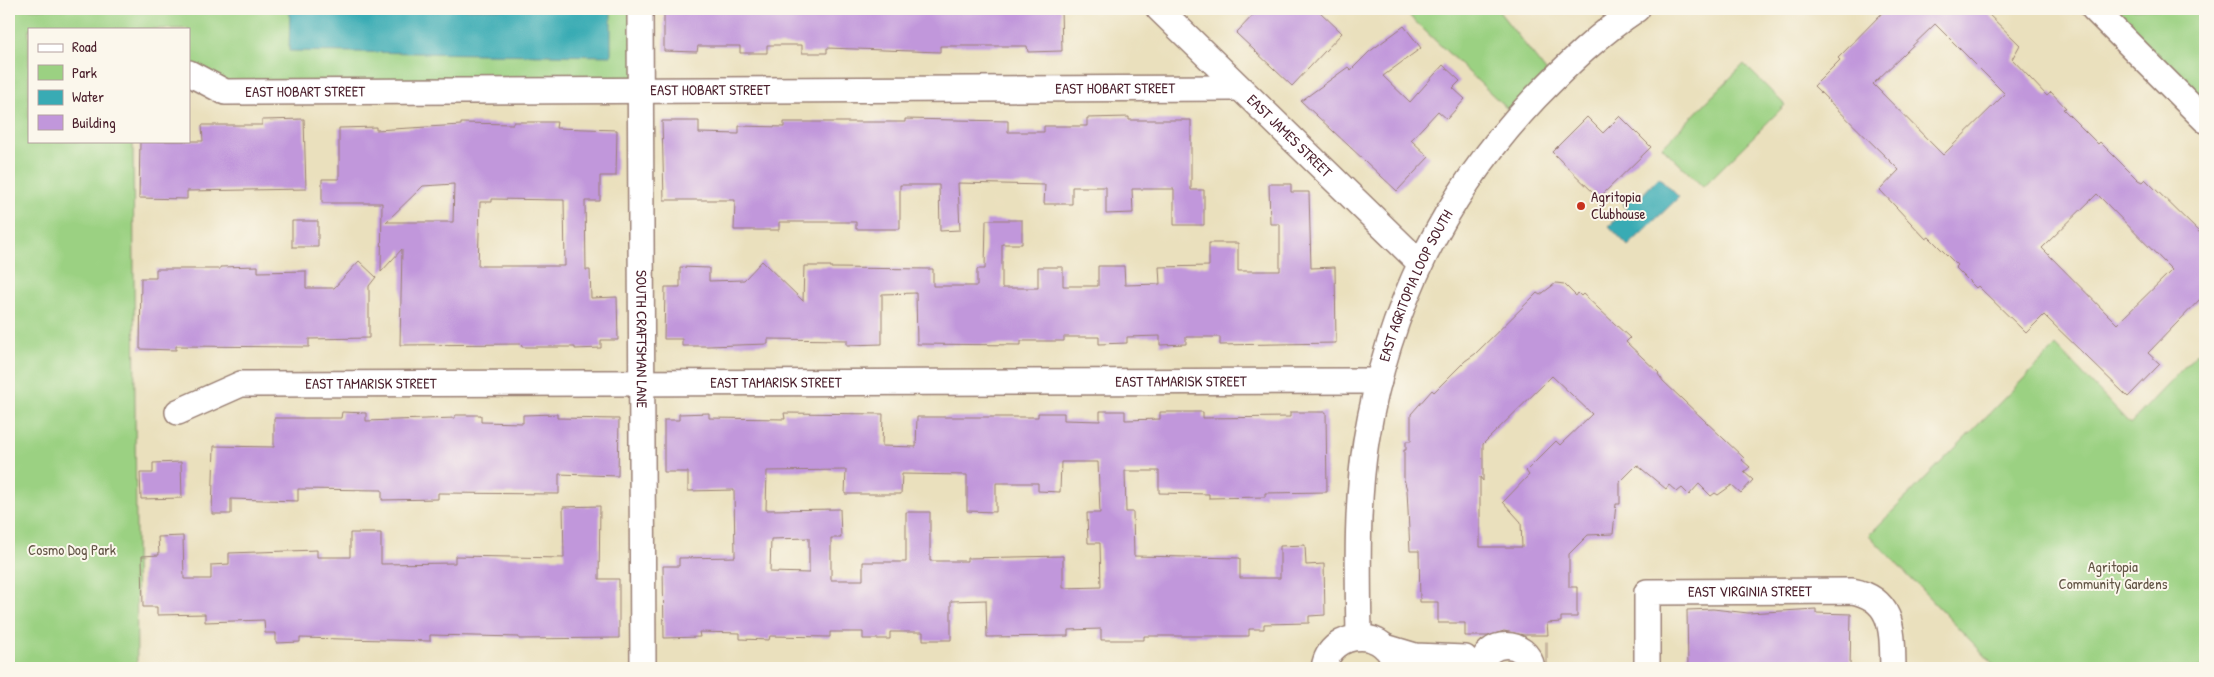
<svg xmlns="http://www.w3.org/2000/svg" width="2214" height="677" font-family="'Patrick Hand',sans-serif">
  <style>
    .green { fill: #9bd182; stroke: #727856 }
    .water { fill: #39abb4; stroke: #426570 }
    .building { fill: #c197db; fill-rule: evenodd }
    .lines { fill: none; stroke-linecap: round; stroke-linejoin: round }
    .minor-tunnel { stroke: #cab9a0; stroke-width: 25; stroke-dasharray: 25 12; stroke-linecap: butt }
    .minor-casing { stroke: #9a8074; stroke-width: 28 }
    .minor { stroke: #fff; stroke-width: 25 }
    .poi-dot { fill: #c8321e; stroke: #fbf7ec; stroke-width: 2 }
    .labels { text-anchor: middle; stroke-width: 4; stroke-linejoin: round; paint-order: stroke }
    .street-label { font-size: 15px; fill: #4a1f2b; stroke: #fbf7ec }
    .poi-label { font-size: 15px; fill: #4a1f2b; stroke: #fbf7ec; text-anchor: start }
    .park-label { font-size: 15px; fill: #625445; stroke: #fbf7ec }
  </style>
  <rect width="100%" height="100%" fill="#fbf7ec"/>
  <filter id="ink" filterUnits="userSpaceOnUse"><feTurbulence type="fractalNoise" baseFrequency=".02" numOctaves="2"/><feDisplacementMap in="SourceGraphic" scale="10" xChannelSelector="R" yChannelSelector="G"/><feConvolveMatrix kernelMatrix="1 2 1 2 8 2 1 2 1" color-interpolation-filters="sRGB"/></filter>
  <filter id="wash" filterUnits="userSpaceOnUse"><feTurbulence type="fractalNoise" baseFrequency=".0096" numOctaves="4" result="noise"/><feDisplacementMap in="SourceGraphic" scale="20" xChannelSelector="R" yChannelSelector="G"/><feGaussianBlur stdDeviation="1.12" result="paint"/><feColorMatrix in="noise" values="0 0 0 0 0 0 0 0 0 0 0 0 0 0 0 0 0 1.4 0 .05"/><feComposite in="paint" operator="in"/></filter>
  <g filter="url(#wash)">
    <rect width="100%" height="100%" fill="#eae0bd"/>
    <path class="green" d="M 9,9 L 640,9 L 641,90 L 225,92 L 189,73 L 189,29 L 29,29 L 29,141 L 133,141 L 137,668 L 9,668 Z
      M 1402,9 L 1497,9 L 1553,80 L 1517,118 Z
      M 2094,9 L 2205,9 L 2205,120 Z
      M 1744,64 L 1785,105 L 1703,187 L 1662,147 Z
      M 2205,345 L 2205,668 L 1997,668 L 1869,535 L 2056,346 L 2130,424 Z"/>
    <path class="water" d="M 290,9 L 611,9 L 611,56 L 289,51 Z
      M 1659,177 L 1679,197 L 1628,246 L 1609,226 L 1627,209 L 1623,204 L 1636,192 L 1641,196 Z"/>
    <g id="blocks">
      <path class="building" d="M 664,9 L 1061,9 L 1062,51 L 1028,52 L 1027,46 L 940,46 L 940,52 L 827,48 L 827,53 L 802,53 L 802,45 L 767,45 L 767,53 L 740,53 L 740,46 L 698,46 L 697,52 L 664,51 Z
        M 1259,9 L 1317,9 L 1342,33 L 1292,86 L 1236,33 Z
        M 1886,9 L 1983,9 L 2020,45 L 2012,59 L 2047,96 L 2051,92 L 2066,108 L 2063,109 L 2098,144 L 2100,142 L 2138,180 L 2142,182 L 2145,179 L 2205,238 L 2205,294 L 2148,353 L 2160,364 L 2128,397 L 2044,315 L 2026,333 L 1978,286 L 1976,288 L 1955,267 L 1957,265 L 1929,237 L 1926,239 L 1880,190 L 1899,170 L 1814,86 L 1840,60 L 1838,58 ZM 1935,24 L 2005,94 L 1943,155 L 1873,84 ZM 2097,194 L 2172,270 L 2117,324 L 2042,248 Z
        M 1404,26 L 1421,48 L 1383,76 L 1410,102 L 1443,65 L 1460,81 L 1453,88 L 1465,99 L 1447,119 L 1438,111 L 1411,140 L 1429,157 L 1397,191 L 1301,101 L 1348,67 L 1351,70 L 1369,52 Z
        M 1620,116 L 1651,147 L 1599,198 L 1552,152 L 1587,117 L 1603,133 Z
        M 1129,117 L 1129,120 L 1191,120 L 1191,190 L 1204,190 L 1204,225 L 1174,225 L 1174,189 L 1132,189 L 1133,213 L 1106,214 L 1106,187 L 1072,187 L 1072,204 L 1044,204 L 1045,185 L 958,183 L 960,230 L 940,231 L 939,185 L 900,185 L 900,229 L 856,229 L 856,222 L 779,222 L 779,230 L 734,230 L 735,200 L 664,200 L 662,121 L 699,121 L 699,133 L 739,134 L 739,126 L 784,127 L 784,122 L 905,122 L 905,119 L 1008,121 L 1008,132 L 1044,132 L 1044,126 L 1087,126 L 1087,118 Z
        M 304,119 L 306,189 L 187,191 L 187,199 L 139,198 L 140,141 L 203,141 L 202,125 L 262,125 L 262,120 Z
        M 513,122 L 557,122 L 556,128 L 617,130 L 616,176 L 600,176 L 600,201 L 585,201 L 586,270 L 590,270 L 591,298 L 617,297 L 618,340 L 601,340 L 601,348 L 575,349 L 575,347 L 522,347 L 521,344 L 400,345 L 402,249 L 381,272 L 382,203 L 322,203 L 322,179 L 339,179 L 339,128 L 376,127 L 376,130 L 461,125 L 461,123 L 513,124 ZM 454,184 L 453,222 L 386,222 L 423,186 ZM 492,199 L 564,200 L 565,266 L 478,266 L 480,202 L 492,202 Z
        M 1269,184 L 1291,184 L 1291,192 L 1309,192 L 1311,268 L 1335,267 L 1336,343 L 1220,345 L 1220,337 L 1186,337 L 1186,344 L 1160,345 L 1160,336 L 1127,337 L 1127,343 L 1099,344 L 1099,337 L 1064,337 L 1064,341 L 1021,341 L 1021,345 L 917,344 L 916,293 L 882,294 L 882,344 L 847,345 L 847,340 L 768,339 L 768,344 L 708,346 L 682,346 L 682,339 L 664,339 L 665,287 L 680,287 L 680,267 L 709,268 L 709,281 L 744,280 L 762,261 L 803,301 L 804,266 L 831,266 L 831,268 L 933,269 L 933,286 L 977,286 L 977,269 L 985,269 L 986,220 L 1022,220 L 1022,244 L 1002,244 L 1002,288 L 1038,288 L 1038,267 L 1063,267 L 1063,286 L 1098,286 L 1098,266 L 1124,266 L 1125,285 L 1160,284 L 1159,267 L 1209,266 L 1209,243 L 1238,243 L 1238,271 L 1280,271 L 1280,224 L 1270,224 Z
        M 292,221 L 318,221 L 318,247 L 292,247 Z
        M 359,261 L 376,277 L 369,286 L 369,338 L 309,339 L 309,347 L 176,346 L 176,350 L 140,349 L 141,278 L 156,278 L 156,269 L 220,269 L 220,267 L 258,266 L 258,272 L 306,271 L 306,288 L 334,288 Z
        M 1556,283 L 1564,284 L 1576,296 L 1578,293 L 1581,296 L 1583,294 L 1630,338 L 1626,342 L 1659,373 L 1658,374 L 1663,381 L 1744,458 L 1742,460 L 1750,467 L 1744,472 L 1753,480 L 1741,493 L 1732,485 L 1718,495 L 1715,493 L 1711,496 L 1699,484 L 1689,495 L 1682,488 L 1677,492 L 1669,485 L 1666,489 L 1637,465 L 1620,482 L 1620,504 L 1616,504 L 1613,534 L 1588,535 L 1569,554 L 1569,587 L 1577,587 L 1577,617 L 1561,617 L 1561,622 L 1547,623 L 1548,635 L 1524,635 L 1504,631 L 1488,636 L 1465,636 L 1465,623 L 1438,623 L 1438,602 L 1420,602 L 1419,551 L 1410,551 L 1407,490 L 1404,479 L 1404,450 L 1406,450 L 1406,441 L 1411,441 L 1411,414 L 1432,390 L 1434,392 L 1465,361 L 1475,354 L 1537,293 L 1540,295 ZM 1552,376 L 1592,414 L 1560,445 L 1556,441 L 1526,471 L 1529,475 L 1503,502 L 1521,522 L 1522,547 L 1480,547 L 1480,477 L 1483,481 L 1483,444 Z
        M 1100,411 L 1125,411 L 1125,420 L 1160,419 L 1160,412 L 1203,412 L 1203,418 L 1290,417 L 1290,412 L 1326,412 L 1327,492 L 1265,493 L 1265,497 L 1209,498 L 1209,494 L 1159,493 L 1159,471 L 1125,471 L 1126,512 L 1133,512 L 1134,556 L 1240,558 L 1240,578 L 1280,578 L 1280,546 L 1305,545 L 1306,565 L 1324,564 L 1325,615 L 1309,616 L 1309,623 L 1264,624 L 1264,629 L 1249,629 L 1249,636 L 1144,636 L 1144,640 L 1101,640 L 1101,629 L 1068,630 L 1068,636 L 987,637 L 986,600 L 951,601 L 951,640 L 923,640 L 923,632 L 890,632 L 890,639 L 863,639 L 863,632 L 830,632 L 830,637 L 770,636 L 769,640 L 740,639 L 740,633 L 699,632 L 700,637 L 664,638 L 663,566 L 679,566 L 679,558 L 735,557 L 734,490 L 688,491 L 688,472 L 664,472 L 664,420 L 679,420 L 679,414 L 709,413 L 709,418 L 785,419 L 784,413 L 883,414 L 882,446 L 916,447 L 917,417 L 1038,417 L 1038,413 L 1064,413 L 1064,420 L 1100,421 ZM 1061,462 L 1098,462 L 1100,513 L 1087,513 L 1088,543 L 1100,543 L 1101,587 L 1063,588 L 1063,556 L 967,558 L 967,561 L 930,561 L 930,512 L 906,512 L 906,562 L 863,562 L 863,580 L 831,580 L 831,538 L 841,538 L 840,509 L 766,510 L 767,471 L 846,470 L 845,494 L 901,494 L 902,474 L 967,475 L 967,511 L 996,512 L 996,483 L 1038,483 L 1038,491 L 1060,492 ZM 809,538 L 809,573 L 770,572 L 771,539 Z
        M 342,412 L 366,413 L 366,421 L 455,418 L 455,415 L 481,415 L 481,422 L 523,423 L 523,415 L 557,414 L 557,418 L 619,419 L 618,476 L 559,474 L 559,494 L 438,493 L 438,499 L 382,500 L 382,490 L 298,489 L 298,501 L 231,499 L 231,514 L 212,514 L 214,446 L 274,447 L 274,418 L 341,418 Z
        M 181,462 L 182,498 L 141,499 L 140,473 L 153,473 L 153,463 Z
        M 600,506 L 599,579 L 619,579 L 619,638 L 519,639 L 519,637 L 430,635 L 430,641 L 300,638 L 300,642 L 276,643 L 276,633 L 265,633 L 264,620 L 205,622 L 205,614 L 157,615 L 157,607 L 143,607 L 142,556 L 159,555 L 158,537 L 183,536 L 184,579 L 211,579 L 211,565 L 229,564 L 229,553 L 317,550 L 317,557 L 350,557 L 350,533 L 381,533 L 381,564 L 455,563 L 455,556 L 564,558 L 563,507 Z
        M 1713,609 L 1748,613 L 1816,609 L 1816,613 L 1851,614 L 1850,668 L 1688,668 L 1687,610 Z"/>
    </g>
  </g>
  <g filter="url(#ink)">
    <use href="#blocks" fill-opacity="0" stroke="#9a8074" stroke-width="1"/>
    <g class="lines">
      <path class="minor-tunnel" d="M 1545,654 L 1548,654"/>
      <defs>
        <g id="minor">
          <path id="s1" d="M 640,9 L 643,668"/>
          <path id="s2" d="M 1159,9 L 1420,263"/>
          <path d="M 2094,9 L 2205,120"/>
          <path id="s3" d="M 189,73 L 225,92 L 1238,88"/>
          <path id="s4" d="M 178,412 L 241,384 L 1379,381"/>
          <path id="s5" d="M 1359,637 C 1358,571 1356,506 1366,441 C 1388,308 1443,196 1535,98 C 1567,65 1599,34 1637,9"/>
          <path d="M 1385,647 L 1415,656 L 1465,658"/>
          <path d="M 1324,668 C 1330,628 1390,627 1395,668"/>
          <path d="M 1481,668 C 1485,638 1527,638 1532,668"/>
          <path id="s6" d="M 1647,668 L 1647,592 L 1852,591 C 1895,599 1892,633 1893,668"/>
        </g>
      </defs>
      <use href="#minor" class="minor-casing"/>
      <use href="#minor" class="minor"/>
    </g>
  </g>
  <circle class="poi-dot" cx="1581" cy="206" r="5"/>
  <g class="labels">
    <g class="street-label">
      <text dy="5" stroke="none"><textPath href="#s3" startOffset="931">EAST HOBART STREET</textPath></text>
      <text dy="5" stroke="none"><textPath href="#s3" startOffset="526">EAST HOBART STREET</textPath></text>
      <text dy="5" stroke="none"><textPath href="#s3" startOffset="121">EAST HOBART STREET</textPath></text>
      <text dy="5" stroke="none"><textPath href="#s2" startOffset="182">EAST JAMES STREET</textPath></text>
      <text dy="5" stroke="none"><textPath href="#s5" startOffset="360">EAST AGRITOPIA LOOP SOUTH</textPath></text>
      <text dy="5" stroke="none"><textPath href="#s1" startOffset="330">SOUTH CRAFTSMAN LANE</textPath></text>
      <text dy="5" stroke="none"><textPath href="#s4" startOffset="1009">EAST TAMARISK STREET</textPath></text>
      <text dy="5" stroke="none"><textPath href="#s4" startOffset="604">EAST TAMARISK STREET</textPath></text>
      <text dy="5" stroke="none"><textPath href="#s4" startOffset="199">EAST TAMARISK STREET</textPath></text>
      <text dy="5" stroke="none"><textPath href="#s6" startOffset="179">EAST VIRGINIA STREET</textPath></text>
    </g>
    <g class="poi-label">
      <text x="1591" y="202">Agritopia<tspan x="1591" dy="17">Clubhouse</tspan></text>
    </g>
    <g class="park-label">
      <text x="72" y="555">Cosmo Dog Park</text>
      <text x="2113" y="572">Agritopia<tspan x="2113" dy="17">Community Gardens</tspan></text>
    </g>
  </g>
  <rect width="2214" height="677" fill="none" stroke="#fbf7ec" stroke-width="30"/>
  <rect x="28" y="28" width="162" height="115" fill="#fbf7ec" stroke="#b4a19f"/>
  <rect x="38" y="44" width="25" height="8" fill="#ffffff" stroke="#b4a19f"/>
  <text x="72" y="52" font-size="15" fill="#4a1f2b">Road</text>
  <rect x="38" y="65" width="25" height="15" fill="#9bd182" stroke="#b4a19f"/>
  <text x="72" y="78" font-size="15" fill="#4a1f2b">Park</text>
  <rect x="38" y="90" width="25" height="15" fill="#39abb4" stroke="#b4a19f"/>
  <text x="72" y="102" font-size="15" fill="#4a1f2b">Water</text>
  <rect x="38" y="115" width="25" height="15" fill="#c197db" stroke="#b4a19f"/>
  <text x="72" y="128" font-size="15" fill="#4a1f2b">Building</text>
</svg>
